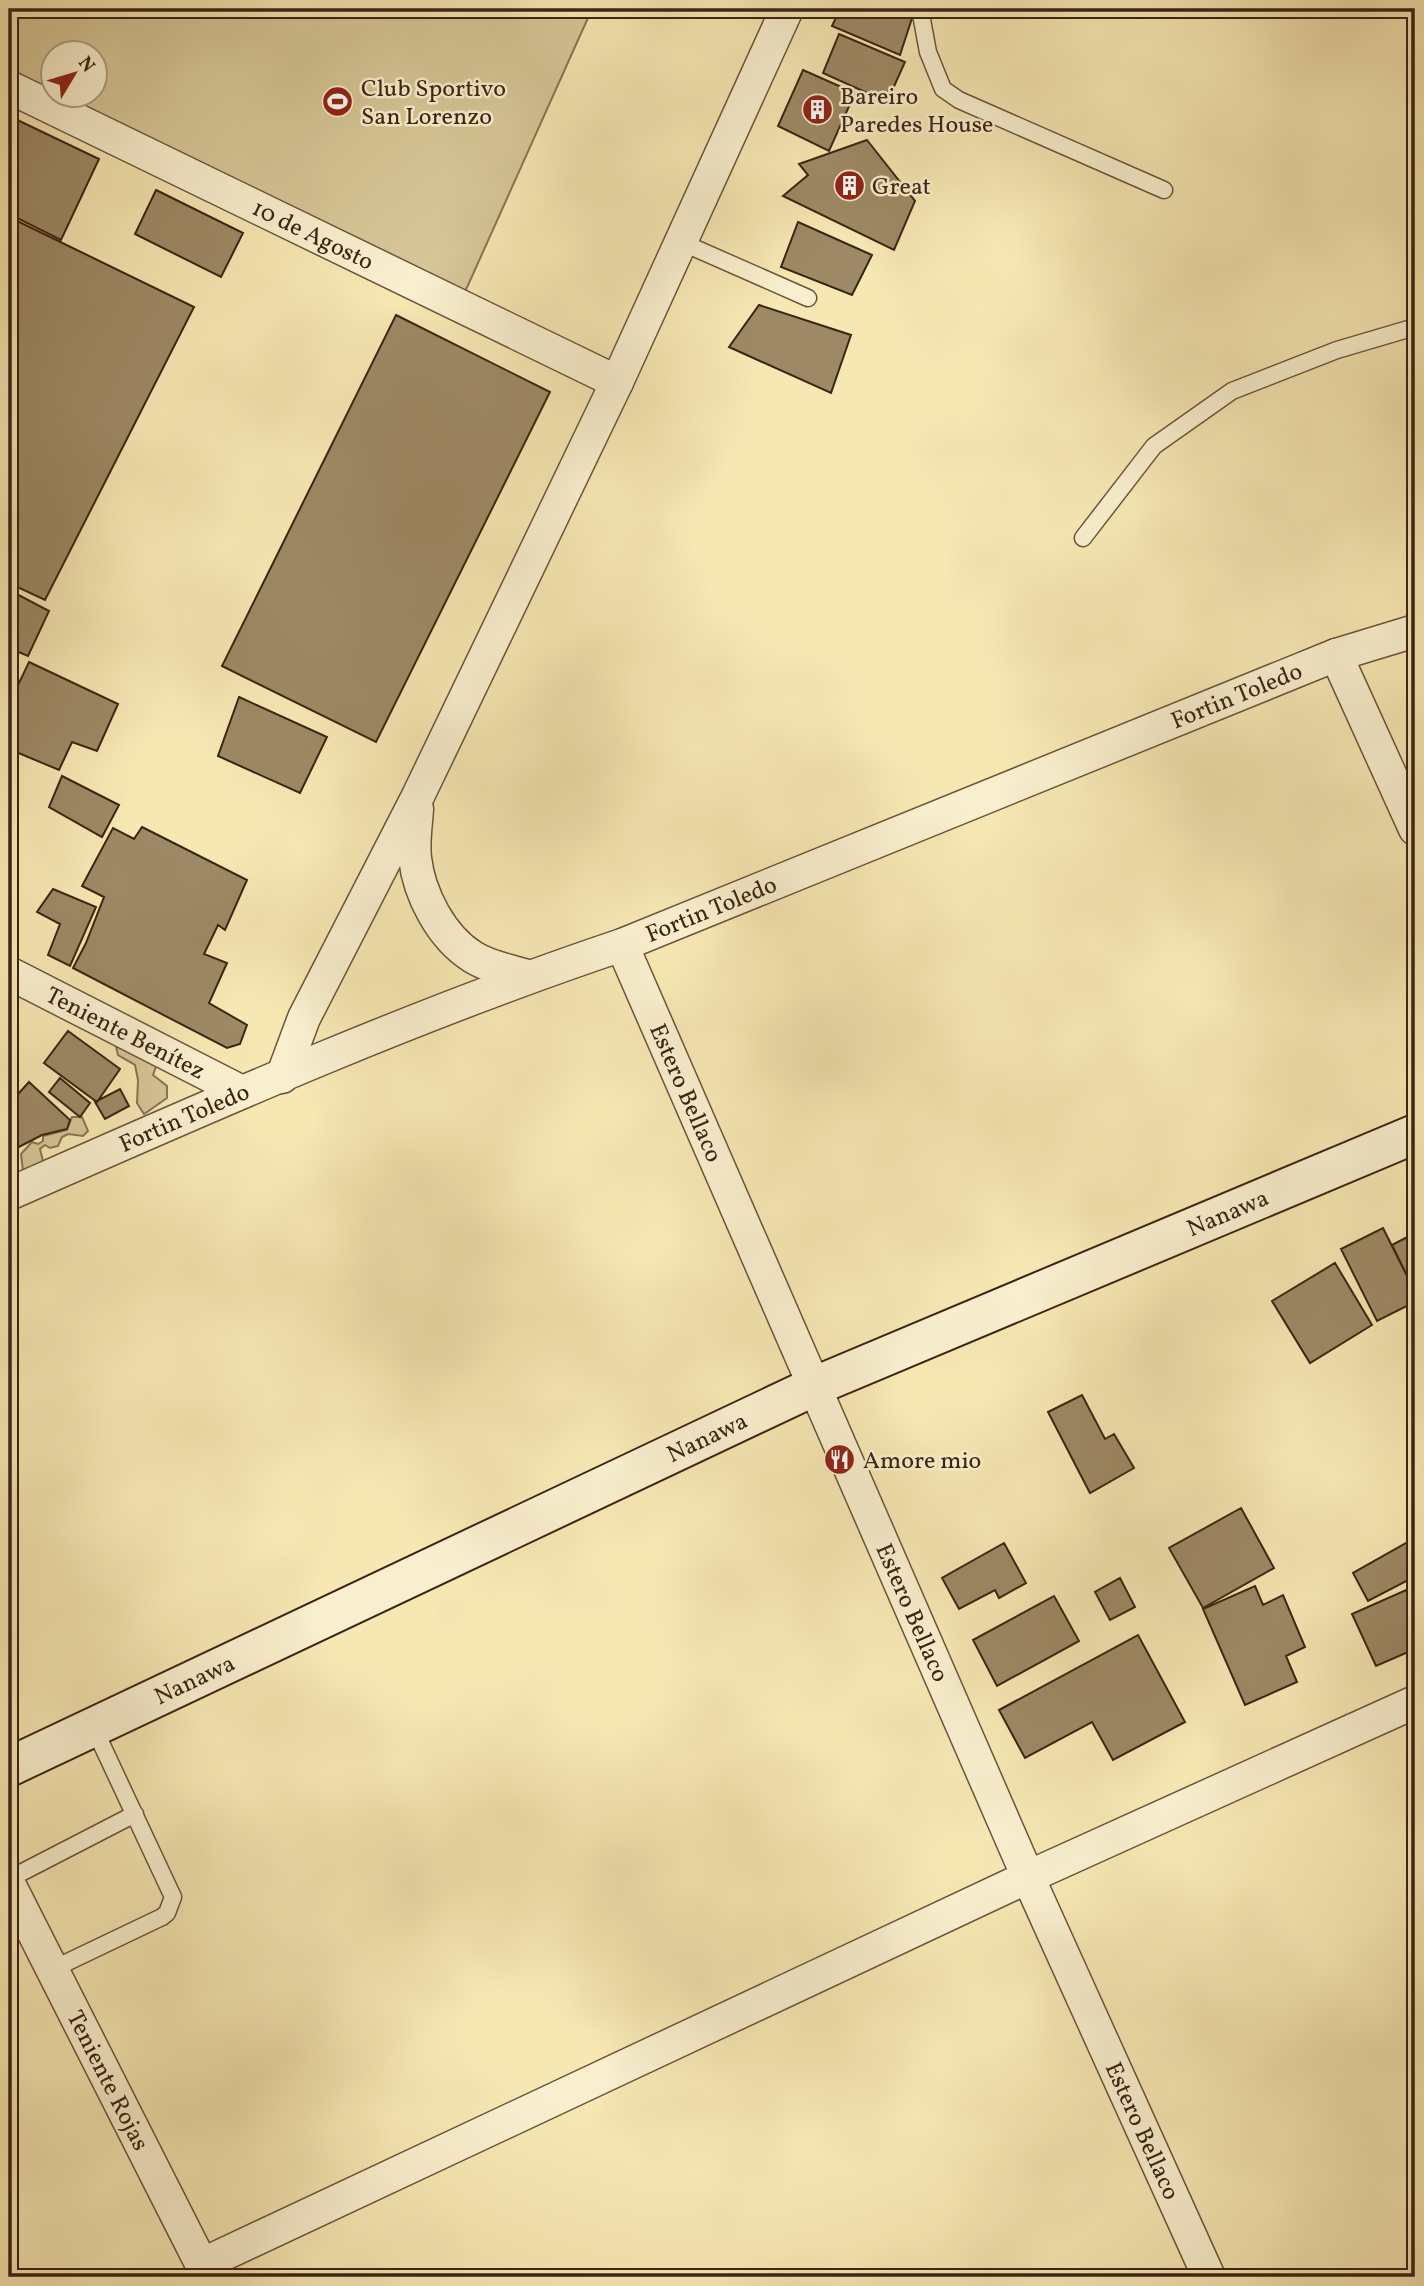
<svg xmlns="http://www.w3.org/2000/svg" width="1424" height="2286" font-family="Vollkorn,serif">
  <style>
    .green { fill: #d6c697; stroke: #897454; stroke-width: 2 }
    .building { fill: #9d8965; stroke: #3c2311; stroke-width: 2 }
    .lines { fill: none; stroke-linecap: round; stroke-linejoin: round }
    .lane-casing { stroke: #6a543a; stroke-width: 19 }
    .street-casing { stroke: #6a543a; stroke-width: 35 }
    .secondary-casing { stroke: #3c2311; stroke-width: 42 }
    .lane { stroke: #f9efce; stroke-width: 16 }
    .street { stroke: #f9efce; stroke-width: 32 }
    .secondary { stroke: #f9efce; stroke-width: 38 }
    .labels { text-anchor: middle; stroke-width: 5; stroke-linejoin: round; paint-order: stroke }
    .poi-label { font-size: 24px; fill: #3c2311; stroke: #f9efce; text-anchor: start }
    .street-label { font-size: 24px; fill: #3c2311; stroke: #f9efce }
  </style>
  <rect width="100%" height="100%" fill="#f6e7b3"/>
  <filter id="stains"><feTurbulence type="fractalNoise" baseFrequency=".00286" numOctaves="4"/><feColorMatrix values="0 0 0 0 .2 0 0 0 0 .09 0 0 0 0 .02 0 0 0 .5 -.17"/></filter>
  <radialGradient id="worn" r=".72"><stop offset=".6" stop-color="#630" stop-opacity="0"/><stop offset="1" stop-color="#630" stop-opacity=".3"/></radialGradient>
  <path class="green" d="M 9,9 L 592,9 L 465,292 L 54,95 L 94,94 L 94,52 L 52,52 L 52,94 L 9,72 Z
    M 112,1029 L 158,1061 L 153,1075 L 167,1086 L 167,1098 L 144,1114 L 137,1103 L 138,1080 L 135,1065 L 118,1055 Z
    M 72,1117 L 82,1117 L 88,1131 L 83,1136 L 68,1134 L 62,1137 L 58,1146 L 50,1148 L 45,1145 L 40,1149 L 43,1161 L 36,1167 L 23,1171 L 21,1154 L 32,1142 L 38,1144 L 43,1141 L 43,1136 L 67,1130 Z"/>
  <path class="building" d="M 840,9 L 915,9 L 900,55 L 832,26 Z
    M 839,34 L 905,62 L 887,102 L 823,73 Z
    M 803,70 L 855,93 L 829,151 L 778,126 Z
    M 9,116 L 99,159 L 61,240 L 9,214 Z
    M 867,140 L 915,201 L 894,250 L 783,196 L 808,175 L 799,164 Z
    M 156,190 L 243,233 L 221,277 L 135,234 Z
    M 9,217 L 194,307 L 45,600 L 9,583 Z
    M 798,222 L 872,255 L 852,295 L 781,267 Z
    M 759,305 L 851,335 L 831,393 L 729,347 Z
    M 396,315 L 550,392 L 376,742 L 222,666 Z
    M 9,590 L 49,611 L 28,656 L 9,648 Z
    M 29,662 L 118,704 L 97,751 L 72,742 L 59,770 L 9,749 L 9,704 Z
    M 239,697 L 327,737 L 300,793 L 218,756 Z
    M 62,776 L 119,805 L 102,837 L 49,807 Z
    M 142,827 L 247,880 L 225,930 L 218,925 L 204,954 L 227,963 L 209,1003 L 247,1025 L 240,1044 L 227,1048 L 73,968 L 86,943 L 104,897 L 82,886 L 113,828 L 134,839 Z
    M 53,889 L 96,907 L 70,966 L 48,955 L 60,924 L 37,912 Z
    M 68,1031 L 120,1069 L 97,1102 L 44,1063 Z
    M 60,1078 L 90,1103 L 80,1117 L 49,1092 Z
    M 29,1082 L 70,1120 L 67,1129 L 42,1135 L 9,1152 L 9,1104 Z
    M 120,1089 L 129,1106 L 105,1119 L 95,1102 Z
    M 1383,1228 L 1415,1292 L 1415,1302 L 1377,1321 L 1341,1249 Z
    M 1415,1233 L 1415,1292 L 1392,1245 Z
    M 1335,1263 L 1372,1325 L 1310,1363 L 1272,1301 Z
    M 1082,1395 L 1105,1439 L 1114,1434 L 1134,1468 L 1090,1493 L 1048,1412 Z
    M 1241,1508 L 1274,1568 L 1203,1608 L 1169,1548 Z
    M 1415,1538 L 1415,1589 L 1410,1579 L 1368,1601 L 1353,1573 Z
    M 1004,1543 L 1026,1583 L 999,1598 L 995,1590 L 959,1609 L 942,1578 Z
    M 1120,1578 L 1135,1607 L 1110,1620 L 1095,1592 Z
    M 1255,1586 L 1263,1605 L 1283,1595 L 1305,1647 L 1286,1656 L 1297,1682 L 1245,1705 L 1203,1609 Z
    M 1406,1590 L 1415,1611 L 1415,1649 L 1376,1666 L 1352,1614 Z
    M 1054,1596 L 1079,1641 L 997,1686 L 973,1640 Z
    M 1138,1635 L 1185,1722 L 1113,1760 L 1092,1722 L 1025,1758 L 999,1710 Z"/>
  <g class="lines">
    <defs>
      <path id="lane" d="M 920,9 L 928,52 L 943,89 L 959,100 L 1164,190
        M 681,242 L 808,298
        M 1083,538 L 1154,446 L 1232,391 L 1337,350 L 1415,327
        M 9,1879 L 135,1814
        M 53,1969 L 162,1917 L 167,1913 L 173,1897 L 94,1728"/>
      <g id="street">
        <path id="s1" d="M 9,87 L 617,382"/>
        <path d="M 1336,655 L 1415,829"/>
        <path d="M 417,809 C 416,825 413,842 415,858 C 419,894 441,937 473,957 C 489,967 510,971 528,976"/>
        <path id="s2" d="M 622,945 L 1028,1877 L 1209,2277"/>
        <path id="s3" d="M 9,973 L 242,1092"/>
        <path d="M 282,1077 L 304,1018 L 418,796 L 617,382 L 787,9"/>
        <path id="s4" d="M 9,1194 C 211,1105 413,1015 622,945 L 1336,655 L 1415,631"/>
        <path id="s5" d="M 9,1884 L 208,2277"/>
        <path d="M 201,2265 L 1028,1877 L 1415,1702"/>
      </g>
      <g id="secondary">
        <path id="s6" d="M 9,1767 L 815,1386 L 1415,1134"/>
      </g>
    </defs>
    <use href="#lane" class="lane-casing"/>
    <use href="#street" class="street-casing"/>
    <use href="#secondary" class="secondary-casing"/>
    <use href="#lane" class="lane"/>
    <use href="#street" class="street"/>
    <use href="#secondary" class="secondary"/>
  </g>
  <defs>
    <symbol id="stadium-disc" viewBox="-11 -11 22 22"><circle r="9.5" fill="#8f2418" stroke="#f9efce"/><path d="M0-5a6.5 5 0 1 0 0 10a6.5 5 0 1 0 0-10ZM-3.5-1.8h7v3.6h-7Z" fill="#fff"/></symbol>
    <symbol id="building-disc" viewBox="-11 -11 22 22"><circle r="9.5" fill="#8f2418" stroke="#f9efce"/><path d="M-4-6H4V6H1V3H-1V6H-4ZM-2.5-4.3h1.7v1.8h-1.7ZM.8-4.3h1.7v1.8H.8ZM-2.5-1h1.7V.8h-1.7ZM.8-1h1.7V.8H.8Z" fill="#fff"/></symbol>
    <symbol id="restaurant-disc" viewBox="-11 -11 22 22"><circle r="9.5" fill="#8f2418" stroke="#f9efce"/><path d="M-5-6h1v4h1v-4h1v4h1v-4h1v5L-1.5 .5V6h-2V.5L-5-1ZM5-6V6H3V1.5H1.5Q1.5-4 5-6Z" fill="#fff"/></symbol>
  </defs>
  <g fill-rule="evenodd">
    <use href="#stadium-disc" x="320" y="84" width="35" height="35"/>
    <use href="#building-disc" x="800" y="92" width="35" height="35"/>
    <use href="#building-disc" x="832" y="168" width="35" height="35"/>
    <use href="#restaurant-disc" x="822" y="1442" width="35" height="35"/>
  </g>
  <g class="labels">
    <g class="poi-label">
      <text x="361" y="96">Club Sportivo<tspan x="361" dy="28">San Lorenzo</tspan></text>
      <text x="840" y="104">Bareiro<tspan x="840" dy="28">Paredes House</tspan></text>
      <text x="872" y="194">Great</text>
      <text x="863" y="1468">Amore mio</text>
    </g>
    <g class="street-label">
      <text dy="8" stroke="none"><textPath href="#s1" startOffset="338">10 de Agosto</textPath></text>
      <text dy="8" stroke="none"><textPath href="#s4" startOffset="1325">Fortin Toledo</textPath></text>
      <text dy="8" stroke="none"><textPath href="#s4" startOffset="758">Fortin Toledo</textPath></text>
      <text dy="8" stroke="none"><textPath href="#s3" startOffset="131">Teniente Benítez</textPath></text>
      <text dy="8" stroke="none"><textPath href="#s2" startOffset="161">Estero Bellaco</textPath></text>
      <text dy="8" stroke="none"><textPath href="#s4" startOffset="191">Fortin Toledo</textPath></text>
      <text dy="8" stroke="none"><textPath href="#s6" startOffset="1339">Nanawa</textPath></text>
      <text dy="8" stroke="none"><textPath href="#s6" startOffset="772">Nanawa</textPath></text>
      <text dy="8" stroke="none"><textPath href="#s2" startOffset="728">Estero Bellaco</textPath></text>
      <text dy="8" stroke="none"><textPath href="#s6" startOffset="205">Nanawa</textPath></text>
      <text dy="8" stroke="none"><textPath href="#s5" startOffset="220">Teniente Rojas</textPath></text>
      <text dy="8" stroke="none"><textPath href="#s2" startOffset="1295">Estero Bellaco</textPath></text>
    </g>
  </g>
  <rect width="1424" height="2286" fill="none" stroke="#f6e7b3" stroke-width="35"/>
  <rect x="10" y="10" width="1403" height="2265" fill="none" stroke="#3c2311" stroke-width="3.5"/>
  <rect x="18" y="18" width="1389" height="2251" fill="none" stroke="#3c2311" stroke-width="2"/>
  <g transform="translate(74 74) rotate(52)"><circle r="33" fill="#f9efce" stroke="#ad9d82" stroke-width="2"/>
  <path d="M0-5L12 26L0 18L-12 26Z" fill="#8f2418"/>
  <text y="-10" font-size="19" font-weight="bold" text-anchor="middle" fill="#3c2311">N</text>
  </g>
  <rect width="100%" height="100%" filter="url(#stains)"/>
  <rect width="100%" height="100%" fill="url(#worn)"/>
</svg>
